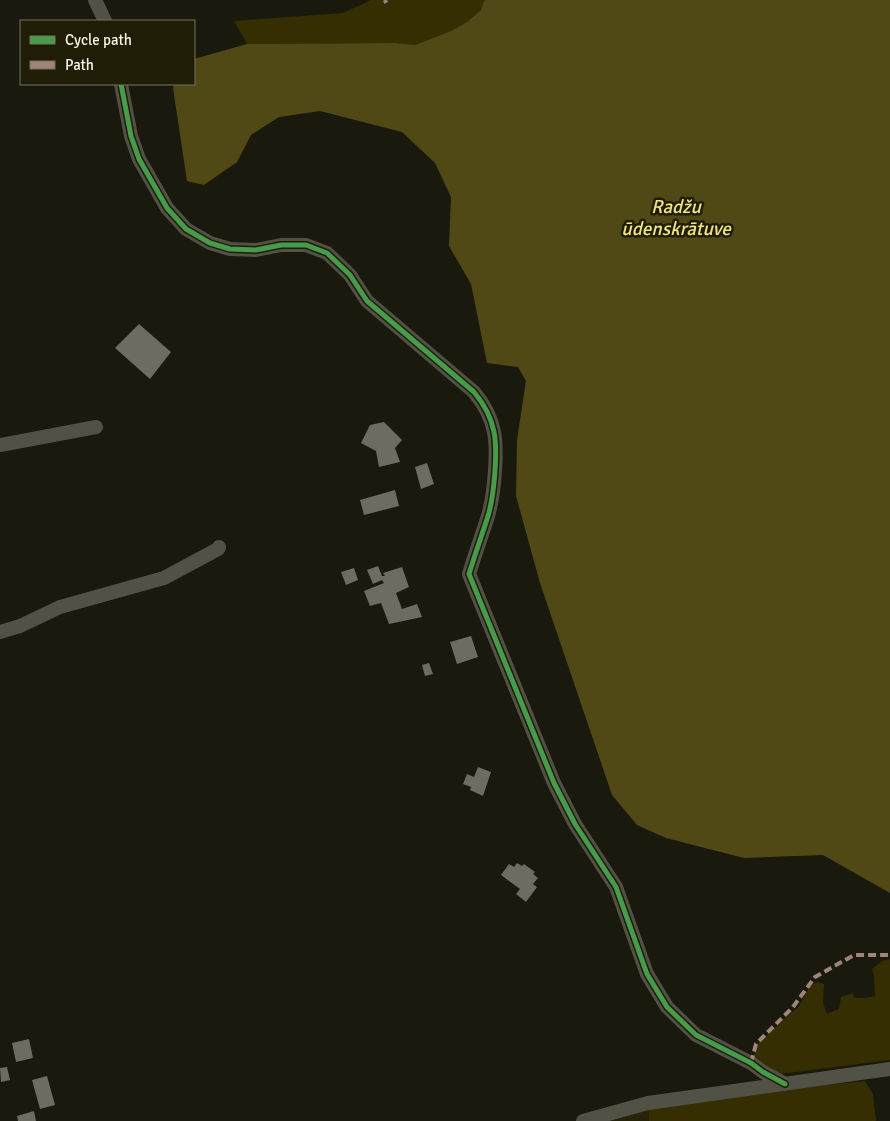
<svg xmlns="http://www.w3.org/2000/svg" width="890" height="1121" font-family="Signika,sans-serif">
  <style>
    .built { fill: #262307 }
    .green { fill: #342e02 }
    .water { fill: #514915 }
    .building { fill: #6d6c61 }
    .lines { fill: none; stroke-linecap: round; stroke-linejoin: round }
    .minor { stroke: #525146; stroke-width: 14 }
    .quiet { stroke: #a18479; stroke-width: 4; stroke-dasharray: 8 4; stroke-linecap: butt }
    .cycleway-casing { stroke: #201d07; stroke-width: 8 }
    .cycleway { stroke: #469c4c; stroke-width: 5 }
    .labels { text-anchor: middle; stroke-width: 5; stroke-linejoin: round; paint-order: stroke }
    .water-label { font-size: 19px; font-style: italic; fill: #f1e37d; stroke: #201d07 }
  </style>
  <rect width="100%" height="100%" fill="#1a190d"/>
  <path class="built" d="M 648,1103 L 649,1121 L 583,1121 Z"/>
  <path class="green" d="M 371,0 L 486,0 L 481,10 L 467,22 L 451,31 L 415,45 L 395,43 L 247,44 L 234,21 L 343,13 Z
    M 890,959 L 890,1060 L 781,1074 L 771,1072 L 753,1060 L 756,1045 L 799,1006 L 811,985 L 818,982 L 824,984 L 823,1003 L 827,1014 L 839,1009 L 841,997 L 853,993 L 854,998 L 865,998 L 875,996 L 874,976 L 872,969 L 882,961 Z
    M 865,1081 L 873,1094 L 876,1121 L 649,1121 L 648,1103 Z"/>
  <path class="water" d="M 486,0 L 890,0 L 890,893 L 823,855 L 744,858 L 666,838 L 637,825 L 612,795 L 540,583 L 516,496 L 517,440 L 526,381 L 518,367 L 487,363 L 471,284 L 449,246 L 451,197 L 435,163 L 402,132 L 320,111 L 279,117 L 251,135 L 237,162 L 204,185 L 187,181 L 173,88 L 174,84 L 194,84 L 194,59 L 247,44 L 395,43 L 415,45 L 451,31 L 467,22 L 481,10 L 484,1 Z"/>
  <path class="building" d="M 139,324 L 171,352 L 150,379 L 115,348 Z
    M 384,422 L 402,440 L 395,448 L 400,462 L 379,467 L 376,451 L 361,443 L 370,425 Z
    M 427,463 L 434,484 L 421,489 L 415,467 Z
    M 395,490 L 399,506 L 364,515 L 360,500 Z
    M 378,566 L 382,576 L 385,576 L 383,573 L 402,567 L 409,587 L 396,593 L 402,609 L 417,604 L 422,617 L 389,624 L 381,603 L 370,606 L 364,591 L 384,583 L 382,580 L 373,584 L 367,570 Z
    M 354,568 L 358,580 L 346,585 L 341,572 Z
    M 471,636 L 478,657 L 457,664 L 450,642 Z
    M 429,663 L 433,674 L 425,676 L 422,665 Z
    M 478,767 L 491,772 L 483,796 L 470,790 L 471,787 L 463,784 L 467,774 L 474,777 Z
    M 517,863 L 522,866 L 524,864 L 535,872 L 533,874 L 538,878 L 533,884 L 537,887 L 526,902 L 516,894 L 520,889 L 501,875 L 509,864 L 514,867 Z
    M 29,1039 L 33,1058 L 16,1062 L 12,1043 Z
    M 7,1067 L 10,1080 L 1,1082 L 0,1068 Z
    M 47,1076 L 55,1105 L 40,1109 L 32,1080 Z
    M 34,1111 L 36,1121 L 18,1121 L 17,1116 Z"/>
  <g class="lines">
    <path class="minor" d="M 95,0 L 105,21
      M 121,84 L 131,136 L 139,159 L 167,208 L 186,229 L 210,243 L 230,249 L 256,250 L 281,245 L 306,245 L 327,253 L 350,275 L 367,301 L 474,392 C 484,404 491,416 494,432 C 498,452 494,496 488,516 C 482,535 475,554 469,574 L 554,783 L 575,824 L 616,887 L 647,974 L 667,1007 L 696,1035 L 751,1063 L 763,1072 L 785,1084
      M 0,445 L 96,427
      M 0,632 L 20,626 L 60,607 L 164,578 L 218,549 L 219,547
      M 583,1121 L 648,1103 L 890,1069"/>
    <path class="quiet" d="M 385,0 L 386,3
      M 751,1063 L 756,1044 L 793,1007 L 815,977 L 854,955 L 890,955"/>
    <defs>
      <path id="cycleway" d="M 121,84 L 131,136 L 139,159 L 167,208 L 186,229 L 210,243 L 230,249 L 256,250 L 281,245 L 306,245 L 327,253 L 350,275 L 367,301 L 474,392 C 484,404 491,416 494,432 C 498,452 494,496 488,516 C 482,535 475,554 469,574 L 554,783 L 575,824 L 616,887 L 647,974 L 667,1007 L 696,1035 L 751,1063 L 763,1072 L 785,1084"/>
    </defs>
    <use href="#cycleway" class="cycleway-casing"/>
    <use href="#cycleway" class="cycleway"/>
  </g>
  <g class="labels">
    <g class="water-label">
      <text x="676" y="213">Radžu<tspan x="676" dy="22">ūdenskrātuve</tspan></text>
    </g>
  </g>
  <rect x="20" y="20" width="175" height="65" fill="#201d07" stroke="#74725f"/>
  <rect x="30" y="36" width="25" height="8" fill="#469c4c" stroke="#74725f"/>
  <text x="65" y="45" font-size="15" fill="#f3f2e4">Cycle path</text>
  <rect x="30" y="61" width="25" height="8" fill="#a18479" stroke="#74725f"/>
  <text x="65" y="70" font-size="15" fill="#f3f2e4">Path</text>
</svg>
